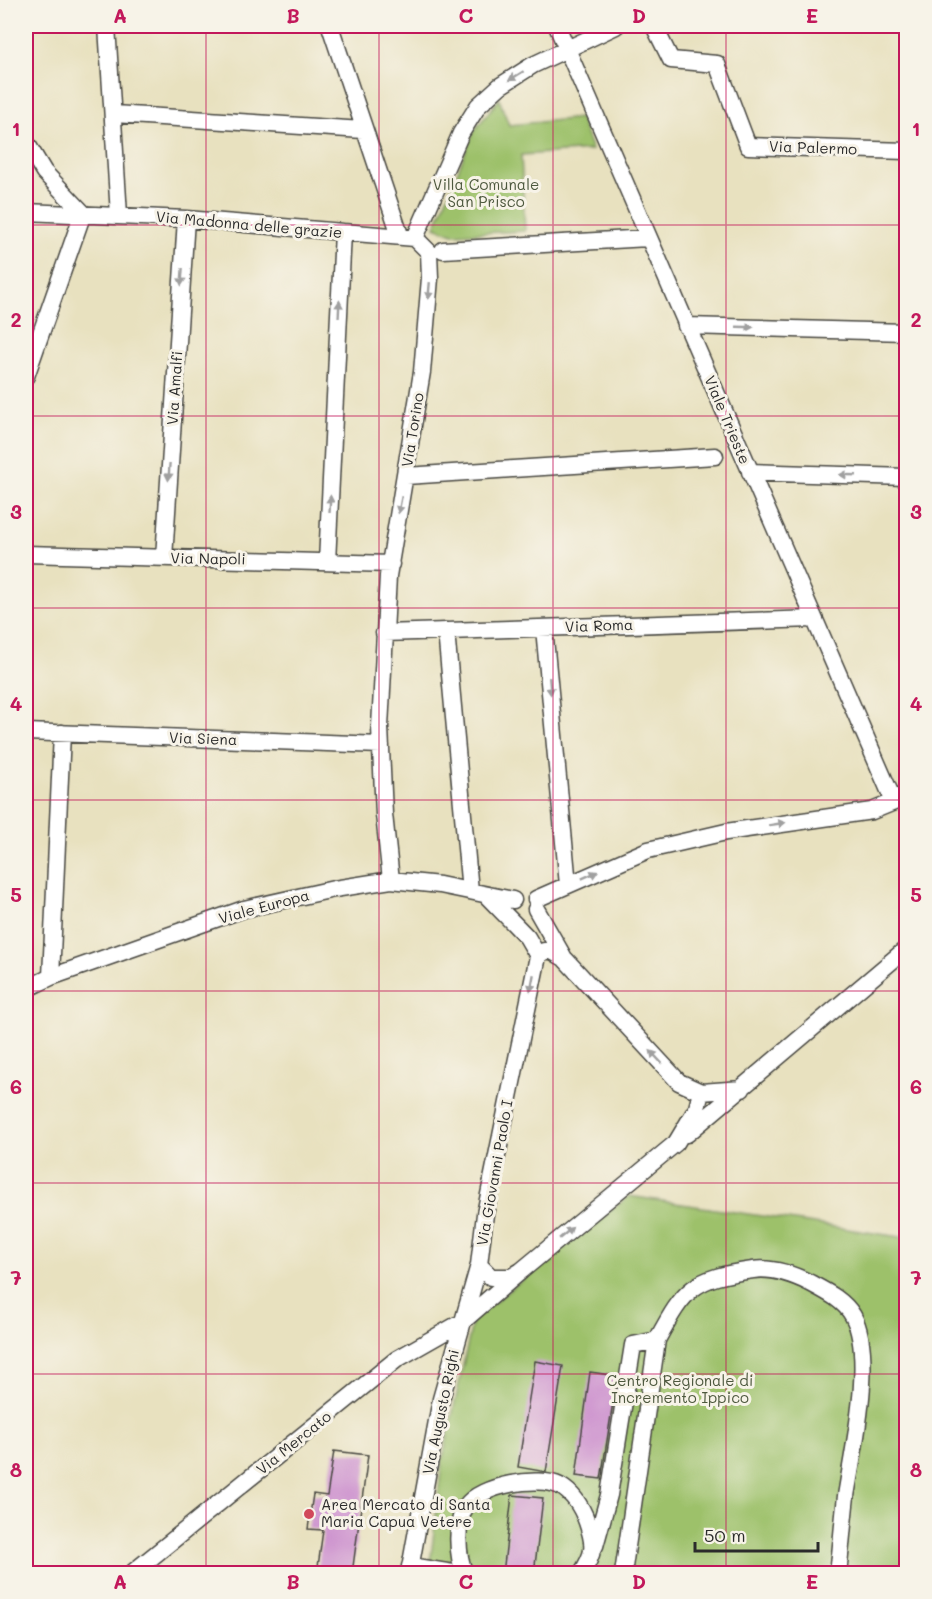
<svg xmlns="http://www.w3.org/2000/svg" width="932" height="1599" font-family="Mali,sans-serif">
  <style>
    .green { fill: #9dc16b; stroke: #64764b; stroke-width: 1.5 }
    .building { fill: #cc90ce }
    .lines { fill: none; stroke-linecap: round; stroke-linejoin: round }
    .minor-casing { stroke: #474641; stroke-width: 19 }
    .minor { stroke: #fff; stroke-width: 16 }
    .oneway { fill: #a0a0a0 }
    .grid { fill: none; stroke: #c2185b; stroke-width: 1.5; stroke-opacity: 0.55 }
    .poi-dot { fill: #d1495b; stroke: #f7f3e8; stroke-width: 2 }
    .labels { text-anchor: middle; stroke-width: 6; stroke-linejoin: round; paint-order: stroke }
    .street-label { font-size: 15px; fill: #2b2b2b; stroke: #f7f3e8 }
    .park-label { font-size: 15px; fill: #4d583e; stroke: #f7f3e8 }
    .poi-label { font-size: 15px; fill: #2b2b2b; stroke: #f7f3e8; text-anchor: start }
    .neatline { fill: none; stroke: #c2185b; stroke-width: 2 }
    .grid-label { font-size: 20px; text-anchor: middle; font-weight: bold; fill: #c2185b }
  </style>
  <rect width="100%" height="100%" fill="#f7f3e8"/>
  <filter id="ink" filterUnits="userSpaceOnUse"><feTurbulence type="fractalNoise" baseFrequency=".0167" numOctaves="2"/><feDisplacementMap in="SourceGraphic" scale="12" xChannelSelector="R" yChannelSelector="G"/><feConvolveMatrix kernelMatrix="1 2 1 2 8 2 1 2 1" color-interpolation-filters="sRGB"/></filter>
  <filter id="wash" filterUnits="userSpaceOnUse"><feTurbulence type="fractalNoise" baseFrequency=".008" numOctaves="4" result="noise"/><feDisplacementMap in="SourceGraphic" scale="24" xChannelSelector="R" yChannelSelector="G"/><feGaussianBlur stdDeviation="1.35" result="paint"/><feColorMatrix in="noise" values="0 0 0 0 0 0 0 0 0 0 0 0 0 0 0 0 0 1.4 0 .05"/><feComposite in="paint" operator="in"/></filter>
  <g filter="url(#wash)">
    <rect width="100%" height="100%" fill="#e8e1bf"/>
    <path class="green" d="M 499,99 L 509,125 L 580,118 L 592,150 L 521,155 L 525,231 L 453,234 L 435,227 L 474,131 Z
      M 629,1196 L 906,1238 L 906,1573 L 429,1574 L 442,1462 L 473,1319 Z"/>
    <g id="blocks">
      <path class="building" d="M 535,1361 L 563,1366 L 546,1472 L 518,1467 Z
        M 590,1372 L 617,1376 L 601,1479 L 576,1476 Z
        M 334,1451 L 368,1455 L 352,1574 L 317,1574 L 323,1530 L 308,1529 L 313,1494 L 327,1496 Z
        M 512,1495 L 543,1498 L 534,1574 L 503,1574 Z"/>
    </g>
  </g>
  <g filter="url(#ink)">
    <use href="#blocks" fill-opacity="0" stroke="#474641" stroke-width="1.5"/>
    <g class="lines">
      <defs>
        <path id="minor" d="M 107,26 L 119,215
          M 330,26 L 400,235
          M 557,26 L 894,802
          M 654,26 L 671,60 L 717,64 L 748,146 L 906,151
          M 114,114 L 363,130
          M 26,142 L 44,172 L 83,213
          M 26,212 L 186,219 L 415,238
          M 415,238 L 461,133 L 478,106 L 500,86 L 533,65 L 616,26
          M 443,250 L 648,238
          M 686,326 L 906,332
          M 26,376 L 83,213
          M 750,472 L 906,477
          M 406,476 L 715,456
          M 26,554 L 391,564
          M 164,558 L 186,219
          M 327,562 L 343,232
          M 544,628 L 568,885
          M 446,631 L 470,891
          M 384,633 L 813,619
          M 26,732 L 381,745
          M 391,880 L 384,814 L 380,727 L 388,576 L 422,372 L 430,278 L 429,252 L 415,238
          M 487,896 L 527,937 L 538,956
          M 536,899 L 648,850 L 726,832 L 872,811 L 894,802
          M 536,909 L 564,958 L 679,1082 L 701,1092 L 742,1089
          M 51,977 L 62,733
          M 26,989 L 51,977 L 244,909 L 334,889 L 391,880 L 440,885 L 513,900
          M 687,1134 L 906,949
          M 479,1265 L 491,1277 L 511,1277 L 521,1271 L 676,1143 L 697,1108 L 701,1092
          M 595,1546 L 609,1495 L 633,1345 L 657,1340
          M 410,1566 L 459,1574
          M 131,1574 L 397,1359 L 462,1322 L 521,1271
          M 409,1574 L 441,1399 L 479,1265 L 485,1214 L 538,956 L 544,951 L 552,951 L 564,958
          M 465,1574 C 457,1556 455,1523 466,1506 C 480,1485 539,1475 560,1486 C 574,1494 582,1508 587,1522 C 595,1545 595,1553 581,1574
          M 623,1574 L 657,1340 C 685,1288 693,1278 753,1270 C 773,1267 792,1274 810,1283 C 825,1291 844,1300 853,1316 C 875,1356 853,1451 846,1496 C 843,1522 841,1548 838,1574"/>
      </defs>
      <use href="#minor" class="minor-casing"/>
      <use href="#minor" class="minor"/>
    </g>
    <defs><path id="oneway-solid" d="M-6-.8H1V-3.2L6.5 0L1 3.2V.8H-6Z" transform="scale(1.5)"/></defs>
    <g class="oneway">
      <use href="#oneway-solid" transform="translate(516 76) rotate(148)"/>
      <use href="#oneway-solid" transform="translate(182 277) rotate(94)"/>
      <use href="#oneway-solid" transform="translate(429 291) rotate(95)"/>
      <use href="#oneway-solid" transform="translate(339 309) rotate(-87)"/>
      <use href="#oneway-solid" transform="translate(745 327) rotate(2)"/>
      <use href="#oneway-solid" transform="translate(169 472) rotate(94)"/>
      <use href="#oneway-solid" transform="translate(848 475) rotate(-178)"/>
      <use href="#oneway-solid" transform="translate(330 504) rotate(-87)"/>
      <use href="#oneway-solid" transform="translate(400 505) rotate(101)"/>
      <use href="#oneway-solid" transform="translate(550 686) rotate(85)"/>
      <use href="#oneway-solid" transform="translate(777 824) rotate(-9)"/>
      <use href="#oneway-solid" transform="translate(590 875) rotate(-24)"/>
      <use href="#oneway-solid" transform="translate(532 983) rotate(101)"/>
      <use href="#oneway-solid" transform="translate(656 1057) rotate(-133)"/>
      <use href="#oneway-solid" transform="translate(566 1233) rotate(-40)"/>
    </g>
  </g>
  <path class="grid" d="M 206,26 L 206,1574M 379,26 L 379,1574M 553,26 L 553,1574M 726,26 L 726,1574M 26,225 L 906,225M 26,416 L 906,416M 26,608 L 906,608M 26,800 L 906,800M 26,991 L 906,991M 26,1183 L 906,1183M 26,1374 L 906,1374"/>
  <circle class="poi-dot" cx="309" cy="1514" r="6"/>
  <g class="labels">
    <g class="street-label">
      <text transform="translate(813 148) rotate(2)" y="5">Via Palermo</text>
      <text transform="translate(249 225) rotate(5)" y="5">Via Madonna delle grazie</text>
      <text transform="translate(175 388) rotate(-86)" y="5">Via Amalfi</text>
      <text transform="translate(727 420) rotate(67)" y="5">Viale Trieste</text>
      <text transform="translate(413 430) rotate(-81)" y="5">Via Torino</text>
      <text transform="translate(208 559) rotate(1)" y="5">Via Napoli</text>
      <text transform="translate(599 626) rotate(-2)" y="5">Via Roma</text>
      <text transform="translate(203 739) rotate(2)" y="5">Via Siena</text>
      <text transform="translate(264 907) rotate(-15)" y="5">Viale Europa</text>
      <text transform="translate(495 1173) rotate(-80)" y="5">Via Giovanni Paolo I</text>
      <text transform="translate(441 1412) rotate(-78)" y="5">Via Augusto Righi</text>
      <text transform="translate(294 1443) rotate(-39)" y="5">Via Mercato</text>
    </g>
    <g class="park-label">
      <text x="486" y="190">Villa Comunale<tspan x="486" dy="17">San Prisco</tspan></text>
      <text x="680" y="1386">Centro Regionale di<tspan x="680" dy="17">Incremento Ippico</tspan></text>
    </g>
    <g class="poi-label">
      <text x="321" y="1510">Area Mercato di Santa<tspan x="321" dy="17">Maria Capua Vetere</tspan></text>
    </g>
  </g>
  <rect width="932" height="1599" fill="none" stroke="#f7f3e8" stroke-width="66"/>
  <path d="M695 1542v9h123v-9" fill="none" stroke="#2b2b2b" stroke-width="3"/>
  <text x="704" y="1542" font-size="18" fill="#2b2b2b" stroke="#f7f3e8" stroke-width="4.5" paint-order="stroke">50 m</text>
  <rect x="33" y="33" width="866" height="1533" class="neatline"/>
  <g class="grid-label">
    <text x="120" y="23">A</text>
    <text x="293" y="23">B</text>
    <text x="466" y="23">C</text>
    <text x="639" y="23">D</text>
    <text x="812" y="23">E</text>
    <text x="16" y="136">1</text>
    <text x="916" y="136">1</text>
    <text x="16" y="327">2</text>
    <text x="916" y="327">2</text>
    <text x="16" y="519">3</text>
    <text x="916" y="519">3</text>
    <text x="16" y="711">4</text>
    <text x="916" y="711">4</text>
    <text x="16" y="902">5</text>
    <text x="916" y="902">5</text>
    <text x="16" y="1094">6</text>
    <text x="916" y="1094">6</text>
    <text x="16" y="1285">7</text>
    <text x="916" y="1285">7</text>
    <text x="16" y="1477">8</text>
    <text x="916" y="1477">8</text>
    <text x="120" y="1589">A</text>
    <text x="293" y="1589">B</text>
    <text x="466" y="1589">C</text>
    <text x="639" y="1589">D</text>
    <text x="812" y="1589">E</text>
  </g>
</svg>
